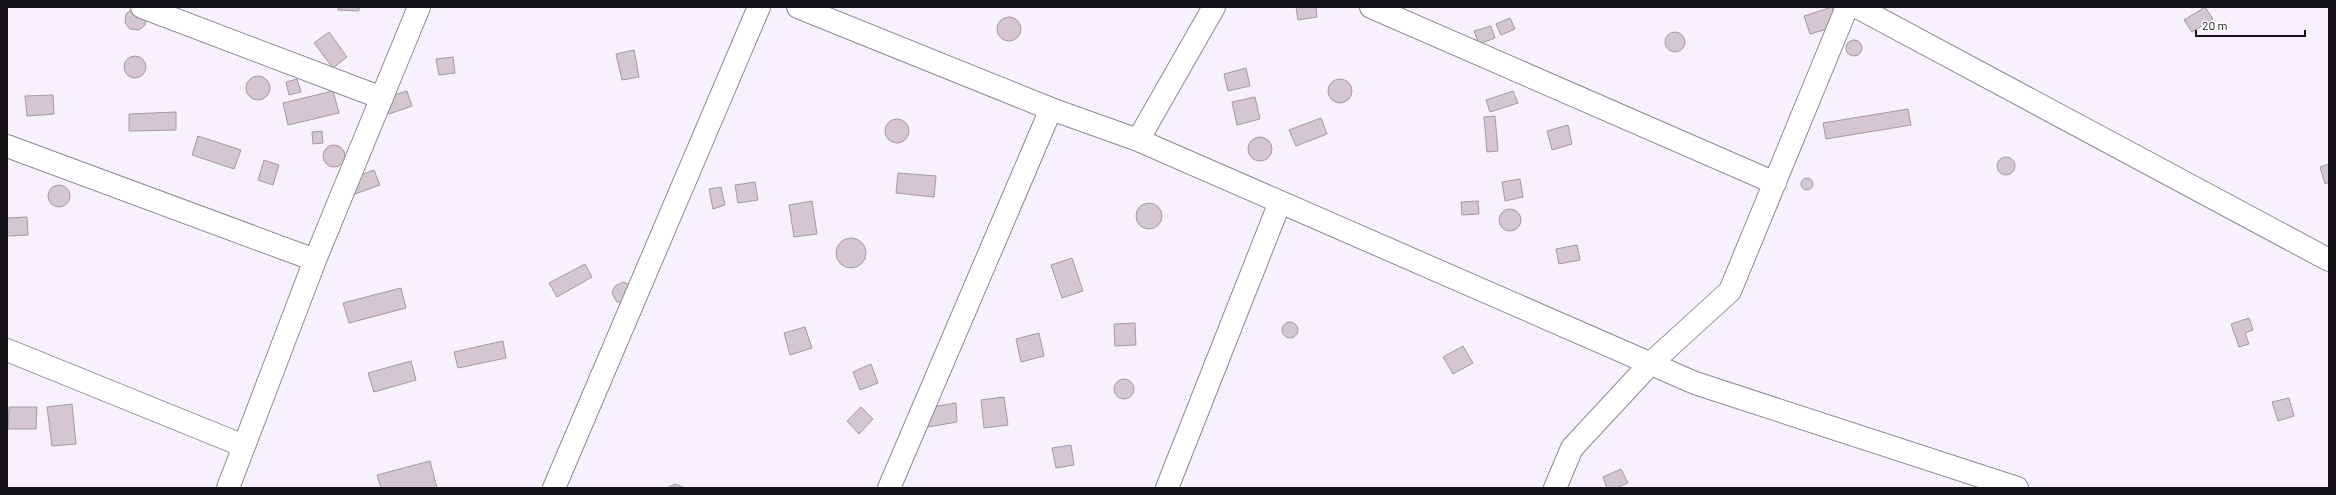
<svg xmlns="http://www.w3.org/2000/svg" width="2336" height="495" font-family="Barlow,sans-serif">
  <style>
    .building { fill: #d4c7cf; stroke: #a699a1 }
    .lines { fill: none; stroke-linecap: round; stroke-linejoin: round }
    .minor-casing { stroke: #8f8995; stroke-width: 24 }
    .minor { stroke: #fff; stroke-width: 22 }
  </style>
  <rect width="100%" height="100%" fill="#f7f1fd"/>
  <path class="building" d="M 338,7 L 359,7 L 359,11 L 338,10 Z
    M 1296,7 L 1316,7 L 1317,17 L 1298,20 Z
    M 1832,7 L 1838,26 L 1810,34 L 1804,16 Z
    M 2205,7 L 2213,19 L 2192,32 L 2184,20 Z
    M 132,9 L 146,20 L 145,25 L 139,30 L 130,29 L 125,23 L 126,14 Z
    M997 29a12 12 0 1 1 24 0a12 12 0 1 1-24 0Z
    M 1510,18 L 1515,29 L 1501,35 L 1496,24 Z
    M 1491,26 L 1495,38 L 1479,44 L 1474,31 Z
    M1665 42a10 10 0 1 1 20 0a10 10 0 1 1-20 0Z
    M 329,32 L 347,57 L 333,68 L 314,43 Z
    M1846 48a8 8 0 1 1 16 0a8 8 0 1 1-16 0Z
    M 634,50 L 639,77 L 622,80 L 616,54 Z
    M124 67a11 11 0 1 1 22 0a11 11 0 1 1-22 0Z
    M 453,57 L 455,73 L 439,75 L 436,59 Z
    M 1246,68 L 1250,86 L 1228,91 L 1224,74 Z
    M246 88a12 12 0 1 1 24 0a12 12 0 1 1-24 0Z
    M 297,79 L 301,92 L 289,95 L 286,82 Z
    M1328 91a12 12 0 1 1 24 0a12 12 0 1 1-24 0Z
    M 333,91 L 339,113 L 288,125 L 283,103 Z
    M 407,91 L 412,106 L 389,114 L 384,98 Z
    M 1513,91 L 1518,103 L 1490,112 L 1486,100 Z
    M 53,95 L 54,114 L 27,116 L 25,96 Z
    M 1255,97 L 1260,119 L 1237,125 L 1232,102 Z
    M 1908,109 L 1911,125 L 1826,139 L 1823,123 Z
    M 176,112 L 176,130 L 129,131 L 129,114 Z
    M 1495,116 L 1498,151 L 1487,152 L 1484,117 Z
    M 1321,118 L 1327,134 L 1296,146 L 1289,130 Z
    M885 131a12 12 0 1 1 24 0a12 12 0 1 1-24 0Z
    M 1568,125 L 1572,144 L 1552,150 L 1547,131 Z
    M 322,131 L 323,143 L 313,144 L 312,132 Z
    M 198,136 L 241,150 L 234,169 L 192,155 Z
    M1248 149a12 12 0 1 1 24 0a12 12 0 1 1-24 0Z
    M323 156a11 11 0 1 1 22 0a11 11 0 1 1-22 0Z
    M1997 166a9 9 0 1 1 18 0a9 9 0 1 1-18 0Z
    M 264,160 L 279,165 L 273,185 L 258,180 Z
    M 2329,164 L 2329,182 L 2325,184 L 2320,167 Z
    M 374,170 L 380,185 L 355,194 L 350,179 Z
    M 898,173 L 936,176 L 934,197 L 896,193 Z
    M1801 184a6 6 0 1 1 12 0a6 6 0 1 1-12 0Z
    M 1520,179 L 1523,197 L 1505,201 L 1502,182 Z
    M 755,182 L 758,200 L 738,203 L 735,185 Z
    M48 196a11 11 0 1 1 22 0a11 11 0 1 1-22 0Z
    M 721,187 L 725,205 L 713,209 L 709,189 Z
    M 812,201 L 817,234 L 794,237 L 789,205 Z
    M 1478,201 L 1479,214 L 1462,215 L 1461,202 Z
    M1136 216a13 13 0 1 1 26 0a13 13 0 1 1-26 0Z
    M1499 220a11 11 0 1 1 22 0a11 11 0 1 1-22 0Z
    M 27,217 L 28,235 L 7,236 L 7,218 Z
    M836 253a15 15 0 1 1 30 0a15 15 0 1 1-30 0Z
    M 1577,245 L 1580,260 L 1559,264 L 1556,249 Z
    M 1072,258 L 1083,291 L 1062,298 L 1051,265 Z
    M 585,264 L 592,277 L 557,297 L 549,283 Z
    M 623,282 L 631,285 L 623,304 L 616,301 L 612,293 L 615,286 Z
    M 401,288 L 406,308 L 349,323 L 343,303 Z
    M 2249,318 L 2253,330 L 2245,333 L 2249,344 L 2239,347 L 2231,324 Z
    M1282 330a8 8 0 1 1 16 0a8 8 0 1 1-16 0Z
    M 1135,323 L 1136,345 L 1115,346 L 1114,324 Z
    M 805,327 L 812,348 L 790,355 L 784,333 Z
    M 1039,333 L 1044,356 L 1021,362 L 1016,339 Z
    M 503,341 L 506,358 L 458,368 L 454,352 Z
    M 1463,346 L 1473,363 L 1453,374 L 1443,357 Z
    M 411,361 L 416,380 L 374,392 L 368,373 Z
    M 871,364 L 878,383 L 860,390 L 853,372 Z
    M1114 389a10 10 0 1 1 20 0a10 10 0 1 1-20 0Z
    M 1004,397 L 1008,425 L 984,428 L 981,400 Z
    M 2289,398 L 2294,416 L 2278,421 L 2272,402 Z
    M 956,403 L 957,422 L 928,427 L 925,408 Z
    M 72,404 L 76,444 L 52,446 L 47,407 Z
    M 9,407 L 37,407 L 36,429 L 8,429 Z
    M 861,407 L 873,419 L 859,434 L 847,421 Z
    M 1071,445 L 1074,465 L 1056,468 L 1052,448 Z
    M 430,461 L 437,488 L 381,488 L 377,475 Z
    M 1621,469 L 1628,483 L 1616,488 L 1607,488 L 1603,477 Z
    M 675,484 L 685,488 L 667,488 Z"/>
  <g class="lines">
    <defs>
      <path id="minor" d="M 142,7 L 382,98
        M 798,7 L 1051,109 L 1138,140 L 1695,383 L 2017,488
        M 1371,7 L 1775,183
        M 1857,7 L 2329,260
        M 1138,140 L 1214,7
        M 7,146 L 315,260
        M 7,350 L 244,446
        M 228,488 L 315,260 L 419,7
        M 554,488 L 759,7
        M 889,488 L 1051,109
        M 1167,488 L 1280,202
        M 1555,488 L 1572,448 L 1650,364 L 1730,291 L 1847,7"/>
    </defs>
    <use href="#minor" class="minor-casing"/>
    <use href="#minor" class="minor"/>
  </g>
  <rect width="2336" height="495" fill="none" stroke="#161318" stroke-width="16"/>
  <path d="M2196 30v6h109v-6" fill="none" stroke="#161318" stroke-width="2"/>
  <text x="2202" y="30" font-size="12" fill="#161318" stroke="#ffffff" stroke-width="3" paint-order="stroke">20 m</text>
</svg>
